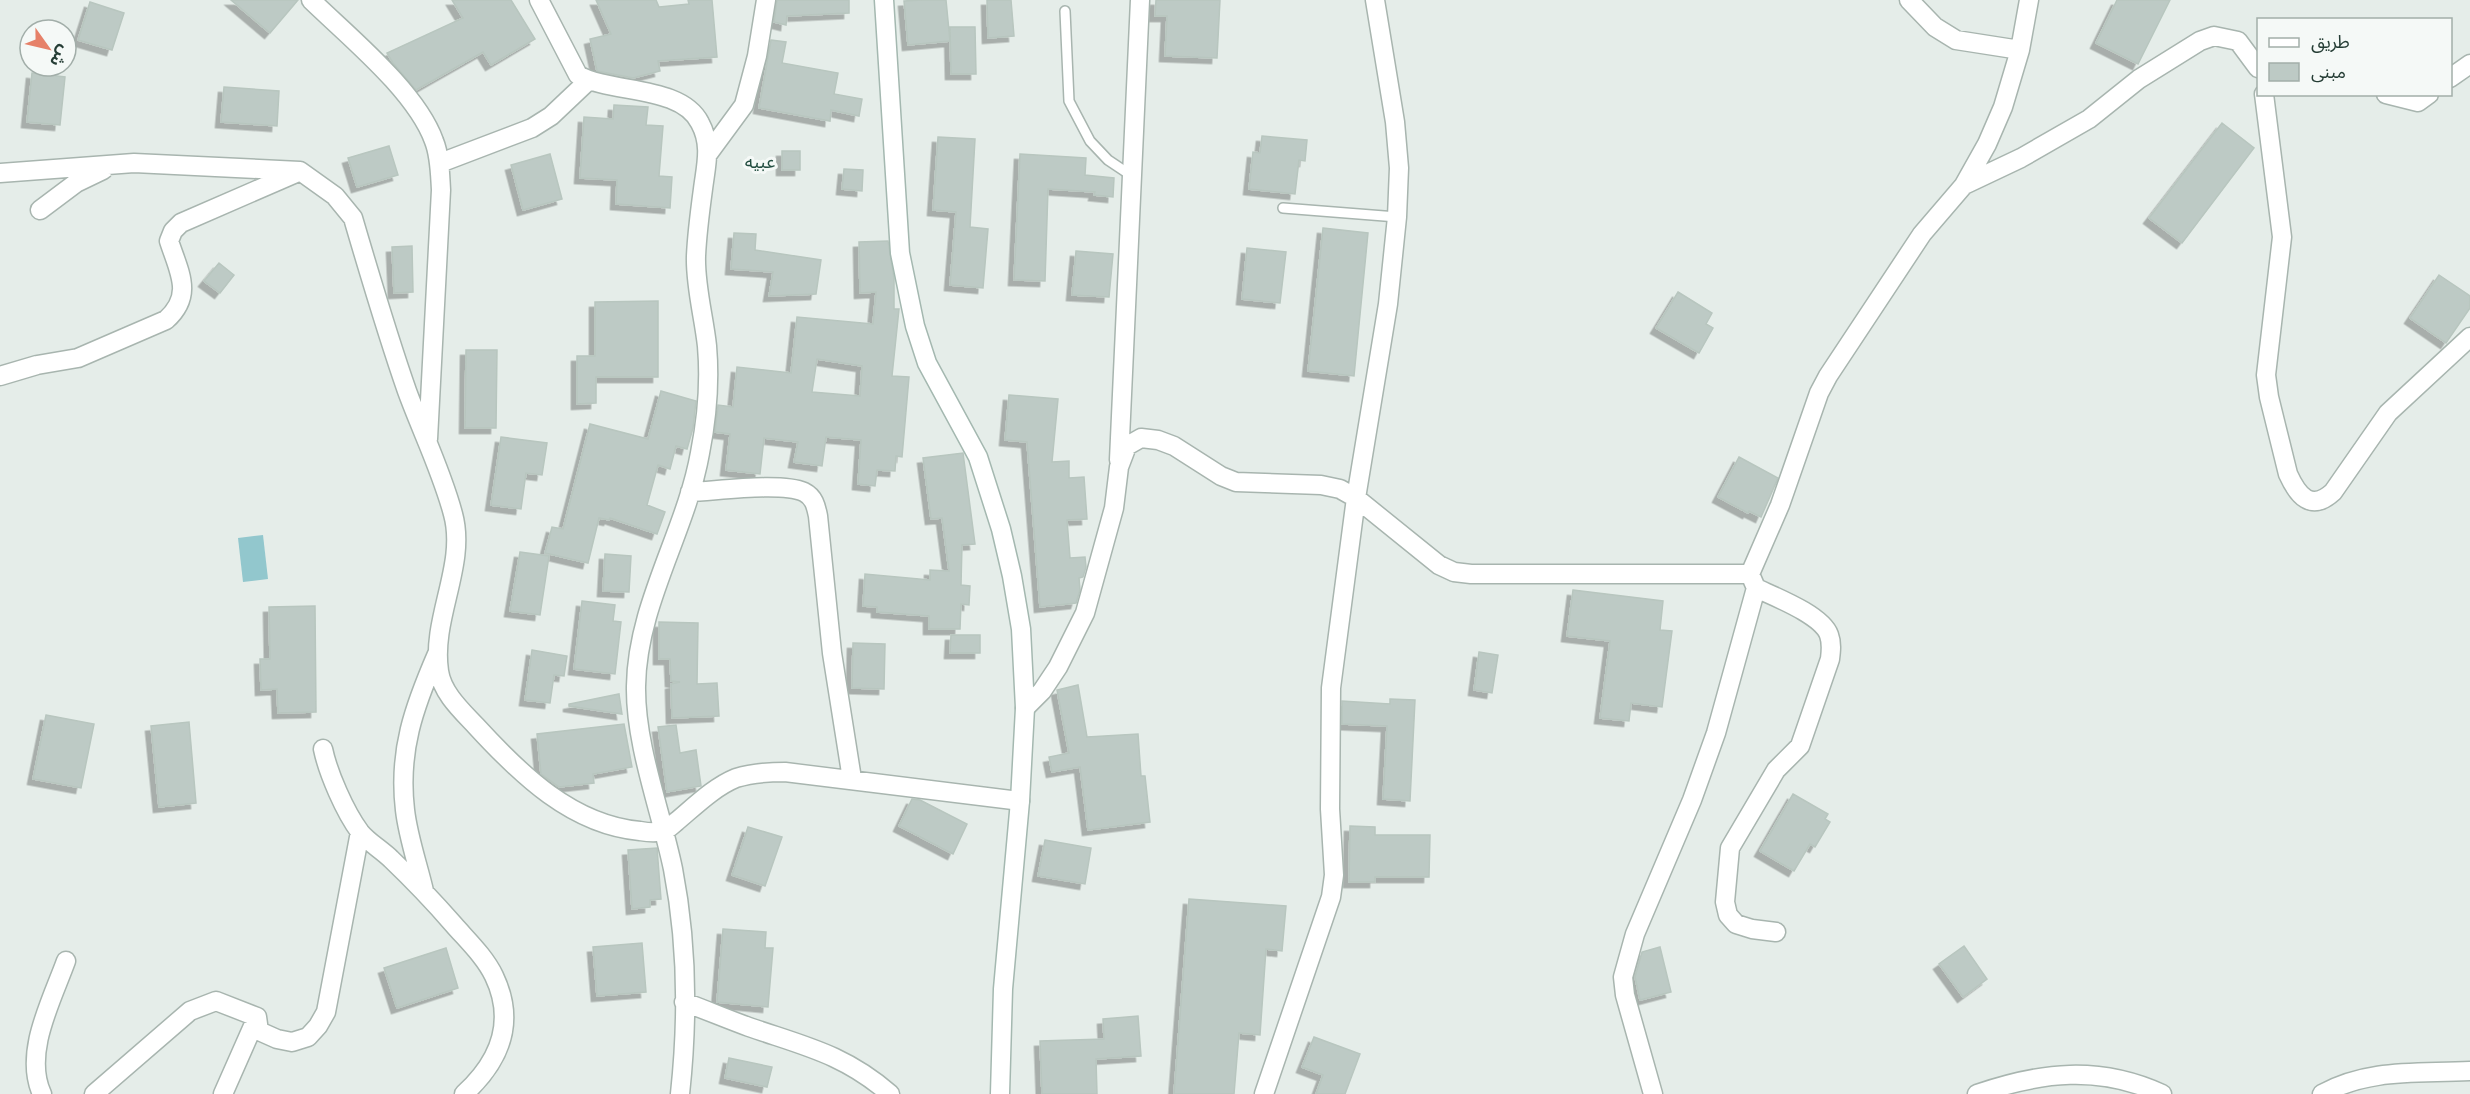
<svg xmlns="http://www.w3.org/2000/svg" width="2470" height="1094" font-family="Quicksand,'Noto Sans Arabic',sans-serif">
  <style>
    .water { fill: #92c7cd }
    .building { fill: #bdcac5; stroke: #b8c6bf; stroke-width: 1.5; fill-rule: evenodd; filter: url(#shadow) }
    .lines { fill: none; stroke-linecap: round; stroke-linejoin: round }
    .service-casing { stroke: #a8b5af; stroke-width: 12 }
    .minor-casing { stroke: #a8b5af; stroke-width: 21 }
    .secondary-casing { stroke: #a4b8b0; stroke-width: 21 }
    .service { stroke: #fff; stroke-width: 9 }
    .minor { stroke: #fff; stroke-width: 18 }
    .secondary { stroke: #fff; stroke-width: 18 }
    .labels { text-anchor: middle; stroke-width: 6; stroke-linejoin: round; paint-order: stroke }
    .quarter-label { font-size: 18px; fill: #234e41; stroke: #f5f9f7 }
  </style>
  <defs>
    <filter id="shadow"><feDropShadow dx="-5.5" dy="5.5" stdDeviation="0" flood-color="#0004"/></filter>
  </defs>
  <rect width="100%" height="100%" fill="#e5ede9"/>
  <path class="water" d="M 263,535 L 268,579 L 243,582 L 238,538 Z"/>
  <path class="building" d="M 231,0 L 298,0 L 270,33 Z
    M 452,0 L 511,0 L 535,39 L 491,65 L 483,52 L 416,90 L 393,63 L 387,53 L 463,18 Z
    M 596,0 L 656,0 L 659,7 L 689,4 L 688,0 L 712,0 L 717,57 L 658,61 L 660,71 L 633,78 L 597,71 L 590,39 L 611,34 Z
    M 777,0 L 849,0 L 849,13 L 787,16 L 786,25 L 774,22 Z
    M 922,0 L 946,0 L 950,41 L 908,45 L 904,1 Z
    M 987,0 L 1011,0 L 1014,36 L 988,38 Z
    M 1156,0 L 1220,0 L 1217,58 L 1165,56 L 1167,16 L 1155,16 Z
    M 2117,0 L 2170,0 L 2138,64 L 2096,43 Z
    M 90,2 L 124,13 L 112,50 L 78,40 Z
    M 950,27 L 975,27 L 976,74 L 951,74 Z
    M 771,40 L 786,42 L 782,63 L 838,73 L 834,94 L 862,99 L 859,116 L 831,110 L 830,121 L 759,108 Z
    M 32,73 L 65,77 L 60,125 L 27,122 Z
    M 224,87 L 279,91 L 277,126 L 221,122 Z
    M 614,105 L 648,107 L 646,125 L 663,126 L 659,176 L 672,177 L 670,208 L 616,204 L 617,180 L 580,178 L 584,117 L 613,119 Z
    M 2222,123 L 2254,148 L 2182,243 L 2149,218 Z
    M 1262,136 L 1307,140 L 1305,161 L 1299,160 L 1295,194 L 1249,189 L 1253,152 L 1260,153 Z
    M 938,137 L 975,139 L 970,227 L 988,229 L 983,288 L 950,285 L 956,212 L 933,210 Z
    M 389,146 L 398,175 L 357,187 L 348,158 Z
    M 782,151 L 800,151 L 800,170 L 782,170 Z
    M 550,154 L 562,199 L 523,210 L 511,165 Z
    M 1020,154 L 1086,158 L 1085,175 L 1114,178 L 1113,197 L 1094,195 L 1095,192 L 1048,189 L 1045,281 L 1014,280 Z
    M 844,169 L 863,170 L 862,191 L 842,189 Z
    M 1323,228 L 1368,233 L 1354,376 L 1308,371 Z
    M 734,233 L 756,234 L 755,250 L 821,260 L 816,294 L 769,296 L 773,272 L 731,269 Z
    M 888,241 L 894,278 L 894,309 L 899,309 L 892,376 L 909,377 L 902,457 L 896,456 L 895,471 L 877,470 L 875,486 L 858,484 L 861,440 L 826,437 L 822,466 L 794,462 L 798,442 L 764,438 L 760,474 L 726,470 L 730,434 L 715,432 L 718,405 L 733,407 L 737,367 L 791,373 L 797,317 L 873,324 L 876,292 L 860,293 L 859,242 ZM 817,359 L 862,366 L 860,396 L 812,392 Z
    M 412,246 L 413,292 L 394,293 L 392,247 Z
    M 1247,248 L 1286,252 L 1280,303 L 1242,299 Z
    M 1076,251 L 1113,254 L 1109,297 L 1072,295 Z
    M 219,263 L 234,275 L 220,293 L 204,281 Z
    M 2439,275 L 2470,296 L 2470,308 L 2446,343 L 2410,318 Z
    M 1678,292 L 1712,313 L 1706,324 L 1713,328 L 1699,353 L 1656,328 Z
    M 658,301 L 658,377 L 596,377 L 596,403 L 577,404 L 577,356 L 595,356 L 595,302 Z
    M 466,350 L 497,350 L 496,428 L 465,428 Z
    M 661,391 L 696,401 L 693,428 L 687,449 L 676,446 L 670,469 L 658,465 L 647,505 L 665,512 L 657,534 L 610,518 L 609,520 L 599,518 L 588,563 L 545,553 L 552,527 L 563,529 L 590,424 L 648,439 Z
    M 1009,395 L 1058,399 L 1052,462 L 1069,461 L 1069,478 L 1084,477 L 1087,519 L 1067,520 L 1070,558 L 1085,557 L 1086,567 L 1083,577 L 1079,578 L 1080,590 L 1076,603 L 1040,607 L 1027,442 L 1005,440 Z
    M 501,437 L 547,443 L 542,475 L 526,473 L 521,509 L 491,505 Z
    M 963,453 L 975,544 L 962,545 L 961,585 L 970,586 L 969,605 L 961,604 L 960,629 L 929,629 L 929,616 L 877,612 L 877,607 L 863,606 L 865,574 L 930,580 L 930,570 L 949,571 L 942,518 L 931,519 L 923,458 Z
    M 1739,457 L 1778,478 L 1761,517 L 1749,511 L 1748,513 L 1718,497 Z
    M 520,552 L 549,556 L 540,615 L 510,611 Z
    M 605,554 L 631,556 L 629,592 L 603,591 Z
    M 1573,590 L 1663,601 L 1660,630 L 1672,631 L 1662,707 L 1631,703 L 1629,721 L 1600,718 L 1610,641 L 1567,636 Z
    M 582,601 L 615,605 L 613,621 L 621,622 L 615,674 L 574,669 Z
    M 315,606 L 316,712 L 278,713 L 277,689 L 261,690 L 260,659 L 270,659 L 269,607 Z
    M 659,622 L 698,623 L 697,684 L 717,683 L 719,716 L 672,718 L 671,684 L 680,682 L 671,681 L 670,659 L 659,659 Z
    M 951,635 L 980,635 L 980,653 L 950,653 Z
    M 853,643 L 885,644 L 884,689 L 852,688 Z
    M 532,650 L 567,656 L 564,676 L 554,675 L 550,703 L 525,700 Z
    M 1479,652 L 1498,655 L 1492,693 L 1474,690 Z
    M 1078,685 L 1087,737 L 1138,734 L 1141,776 L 1145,776 L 1150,822 L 1088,830 L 1080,767 L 1052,772 L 1049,757 L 1069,753 L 1057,690 Z
    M 619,694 L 622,714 L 569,706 L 569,704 Z
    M 1390,699 L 1415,700 L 1410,801 L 1383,799 L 1387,726 L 1342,724 L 1342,701 L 1390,704 Z
    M 46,715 L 94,724 L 81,788 L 33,779 Z
    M 189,722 L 196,803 L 159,807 L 151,726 Z
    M 624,724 L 632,767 L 593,774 L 594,783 L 559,787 L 541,774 L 537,734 Z
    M 676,725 L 680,753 L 696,750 L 701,786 L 667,792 L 658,727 Z
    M 1793,794 L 1828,814 L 1825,819 L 1830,822 L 1815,847 L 1810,844 L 1794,871 L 1760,851 Z
    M 912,799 L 920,800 L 967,824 L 953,854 L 899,826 Z
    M 1350,826 L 1375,827 L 1375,835 L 1430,835 L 1429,877 L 1375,877 L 1375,882 L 1349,882 Z
    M 748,827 L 782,837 L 765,886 L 732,875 Z
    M 1045,840 L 1091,848 L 1085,884 L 1038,876 Z
    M 657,848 L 661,899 L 650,900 L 650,907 L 632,909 L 628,850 Z
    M 1189,899 L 1286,906 L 1282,951 L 1266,949 L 1260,1035 L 1239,1033 L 1234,1094 L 1174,1094 Z
    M 723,929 L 766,932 L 765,948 L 773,948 L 768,1007 L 717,1002 Z
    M 642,943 L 646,992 L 597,996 L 593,947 Z
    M 1964,946 L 1987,979 L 1963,997 L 1939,964 Z
    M 1660,947 L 1671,992 L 1640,1000 L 1635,977 L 1642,952 Z
    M 446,948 L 458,988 L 397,1008 L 384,968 Z
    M 1138,1016 L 1141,1056 L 1096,1059 L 1097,1094 L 1042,1094 L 1040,1041 L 1104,1039 L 1103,1019 Z
    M 1314,1037 L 1360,1054 L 1345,1094 L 1316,1094 L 1323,1075 L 1302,1067 Z
    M 729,1058 L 772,1067 L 767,1087 L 725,1078 Z"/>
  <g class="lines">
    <defs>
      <path id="service" d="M 1065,11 L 1069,101 L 1090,141 L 1108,160 L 1132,176
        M 1283,208 L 1397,217"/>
      <path id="minor" d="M 311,0 C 349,37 416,91 434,141 C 440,156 440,174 441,190 L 428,439
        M 539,0 L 578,75 C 612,94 681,85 700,123 C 712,145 706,165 703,189 C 700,211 697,234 696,256 C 695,286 704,317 707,346 C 710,381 707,418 700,453 C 686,532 637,604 636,686 C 635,745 661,811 673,869 C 687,941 688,1020 680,1094
        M 1909,0 L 1935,27 L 1956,40 L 2020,50
        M 2450,78 L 2470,64
        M 2264,94 L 2282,237 L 2266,375 L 2269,397 L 2288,474 C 2298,496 2311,512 2333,492 L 2388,413 L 2470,337
        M 2386,94 L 2418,102 L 2429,94
        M 708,154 L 744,105 L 757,56 L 766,0
        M 440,163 L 532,128 L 551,116 L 588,81
        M 0,173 L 134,163 L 300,171 L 335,196 L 353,218 C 370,276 387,334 407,391 C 422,432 442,472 453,514 C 467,565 431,618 439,671 C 442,693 462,711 476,726 C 520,774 572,825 640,831 C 646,832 657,833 663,831 C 668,830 673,824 677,821 C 695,806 714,787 736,778 C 752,773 768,772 785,772 L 1020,801
        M 1964,185 L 2021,158 L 2089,119 L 2139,79 L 2200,41 L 2214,36 L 2238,41 L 2258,68
        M 40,210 L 76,183 L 103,170
        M 0,376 L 37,365 L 78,358 L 166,320 C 194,295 179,272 169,241 L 173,231 L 181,223 L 296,173
        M 1119,460 L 1140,0
        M 690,492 C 717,491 781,482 804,492 C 814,497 816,506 818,516 L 832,653 L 852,779
        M 1756,588 C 1775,597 1822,615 1829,635 C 1832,643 1831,651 1830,659 L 1800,746 L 1776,770 L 1730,848 L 1725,902 L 1728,915 L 1736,924 L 1752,929 L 1776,932
        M 1025,708 L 1042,691 L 1058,667 L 1085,613 L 1114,508 L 1119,467 L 1127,446 L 1141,438 L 1158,440 L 1174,446 L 1221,476 L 1236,482 L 1321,485 L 1340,489 L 1356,498 L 1439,565 L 1454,572 L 1471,574 L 1750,574 L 1780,505 L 1819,393 L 1828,376 L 1922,234 L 1964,185 L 1987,144 L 2003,107 L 2020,50 L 2029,0
        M 323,749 C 328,773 345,812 360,832 C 368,842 382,850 391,859 C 413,880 434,902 454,925 C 468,941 485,957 494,976 C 516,1022 500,1061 464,1094
        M 424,891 C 418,865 408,837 405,810 C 398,751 414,707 437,654
        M 684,1002 C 706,1010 727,1019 749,1027 C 804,1046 844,1054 890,1094
        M 42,1094 C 23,1053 52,1000 66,961
        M 94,1094 L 190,1011 L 216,1001 L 257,1017 L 259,1031 L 277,1039 L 292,1042 L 308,1037 L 318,1026 L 326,1012 L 360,832
        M 223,1094 L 257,1017
        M 1264,1094 L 1331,897 L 1334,875 L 1330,809 L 1331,688 L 1356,498 L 1388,304 L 1397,217 L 1399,168 L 1395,122 L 1375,0
        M 1653,1094 L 1625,995 L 1623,977 L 1635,934 L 1692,800 L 1716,733 L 1756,588 L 1750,574
        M 1977,1094 C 2041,1072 2099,1065 2162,1094
        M 2322,1094 C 2370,1068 2418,1074 2470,1071"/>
      <path id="secondary" d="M 884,0 L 900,253 L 915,326 L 927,363 L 978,457 L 1001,529 L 1012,576 L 1021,629 L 1025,708 L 1020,801 L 1003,989 L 1000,1094"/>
    </defs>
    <use href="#service" class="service-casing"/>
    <use href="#minor" class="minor-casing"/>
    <use href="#secondary" class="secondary-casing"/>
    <use href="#service" class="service"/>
    <use href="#minor" class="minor"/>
    <use href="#secondary" class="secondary"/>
  </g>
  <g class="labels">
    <g class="quarter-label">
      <text x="760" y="168">عبيه</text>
    </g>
  </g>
  <rect x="2257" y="18" width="195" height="78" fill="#f5f9f7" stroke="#a2aea9" stroke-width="1.5"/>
  <rect x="2269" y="38" width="30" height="9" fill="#ffffff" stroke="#a2aea9" stroke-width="1.5"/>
  <text x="2311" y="48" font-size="18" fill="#253d35">طريق</text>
  <rect x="2269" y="63" width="30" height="18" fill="#bdcac5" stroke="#a2aea9" stroke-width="1.5"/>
  <text x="2311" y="78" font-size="18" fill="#253d35">مبنى</text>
  <g transform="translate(48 48) rotate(124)"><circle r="28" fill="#f5f9f7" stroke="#a2aea9" stroke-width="1.5"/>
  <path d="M0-4.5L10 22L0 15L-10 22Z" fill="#e68169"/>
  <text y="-9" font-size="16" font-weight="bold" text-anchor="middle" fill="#253d35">ش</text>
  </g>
</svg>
